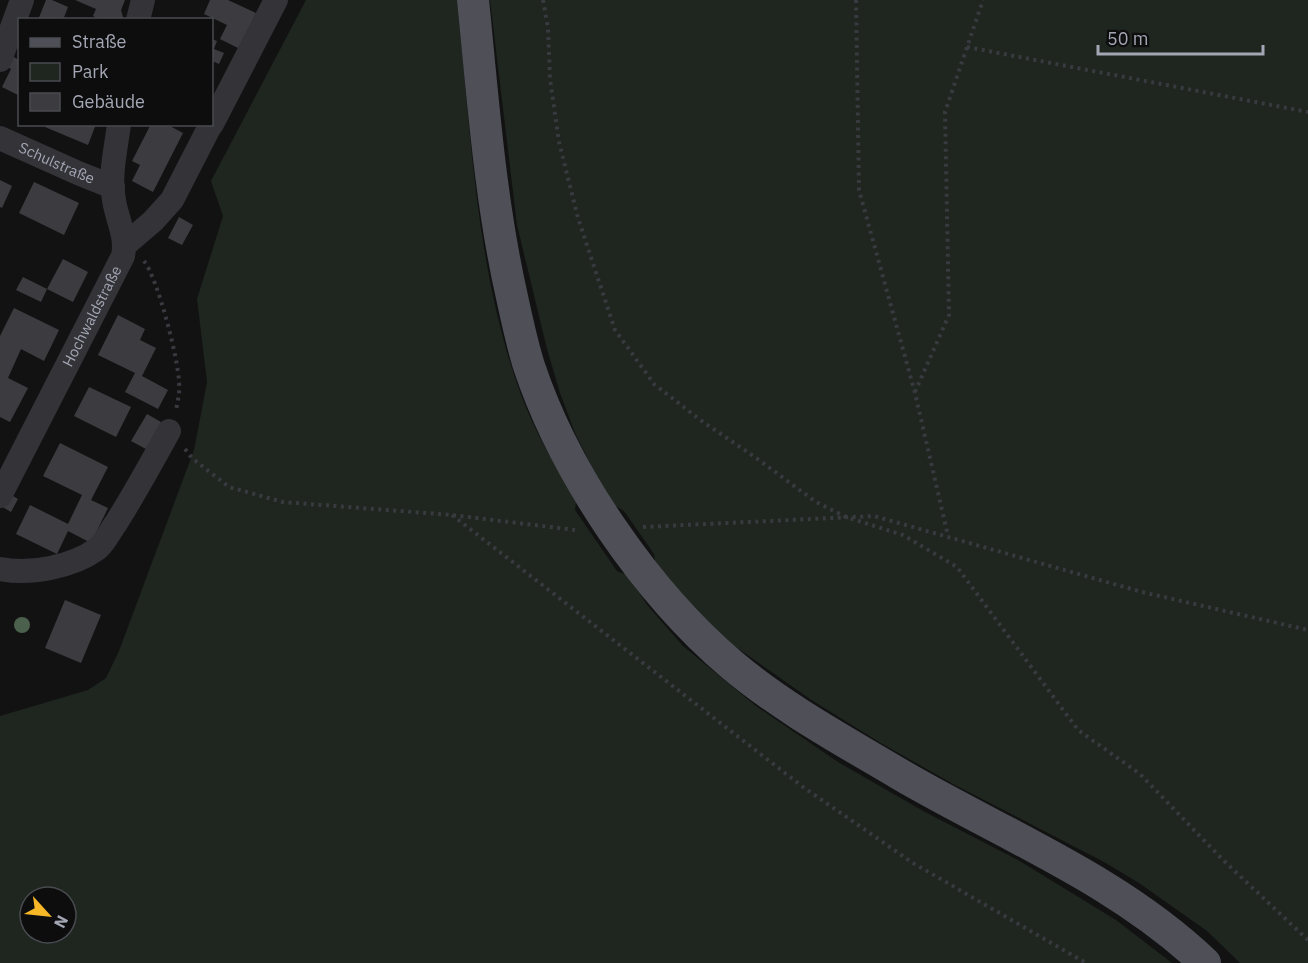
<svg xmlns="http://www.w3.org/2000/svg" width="1308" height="963" font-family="'IBM Plex Sans',sans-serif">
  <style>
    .green { fill: #1e261f; fill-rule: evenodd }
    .building { fill: #3c3c40 }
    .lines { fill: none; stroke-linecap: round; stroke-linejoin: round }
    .path { stroke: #393a3f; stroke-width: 4; stroke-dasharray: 3 4.5; stroke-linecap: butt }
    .minor { stroke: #333338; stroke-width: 24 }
    .major { stroke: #4f5057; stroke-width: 32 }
    .tree { fill: #4b604d }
    .labels { text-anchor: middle; stroke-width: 6; stroke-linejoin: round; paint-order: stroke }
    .street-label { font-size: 15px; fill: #a3a7b4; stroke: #0d0d0e }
  </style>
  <rect width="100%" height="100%" fill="#121213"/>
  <path class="green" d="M 306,0 L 457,0 C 471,131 475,267 520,392 C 534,431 556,467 576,502 L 575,510 L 617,571 L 627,575 L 648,606 L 683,646 L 756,706 L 838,762 L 925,812 L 1018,860 L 1116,920 L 1172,963 L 0,963 L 0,716 L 88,690 L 106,678 L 119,651 L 194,450 L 207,382 L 197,299 L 223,216 L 211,181 ZM 30,897 L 66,897 L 66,933 L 30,933 Z
    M 490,0 L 1308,0 L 1308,963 L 1240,963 L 1207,931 L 1139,883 L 1104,862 L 953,784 L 879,742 L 810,699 L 733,645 L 693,608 L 656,567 L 654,554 L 624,511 L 614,505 L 595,473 L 575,433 L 560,393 L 547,349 L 517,225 Z"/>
  <path class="building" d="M 46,0 L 52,0 L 68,7 L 63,20 L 38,20 Z
    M 75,0 L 125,0 L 121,10 L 123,17 L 122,20 L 100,20 L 93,16 L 96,9 Z
    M 210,0 L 228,0 L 256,13 L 240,49 L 220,39 L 227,25 L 204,14 Z
    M 212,39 L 217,41 L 214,49 L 224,53 L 219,64 L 212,61 Z
    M 7,54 L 20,60 L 20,96 L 2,87 L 11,69 L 2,64 Z
    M 46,124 L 96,124 L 88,145 L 45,127 Z
    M 151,124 L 166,124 L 183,133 L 153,192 L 132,181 L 140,165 L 132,161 Z
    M 0,180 L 12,186 L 2,208 L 0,207 Z
    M 34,182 L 79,203 L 64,235 L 19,213 Z
    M 179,217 L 193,225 L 182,245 L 168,238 Z
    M 63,259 L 88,272 L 73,302 L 47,289 Z
    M 23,277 L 47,289 L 41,302 L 16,290 Z
    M 14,308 L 59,330 L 44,361 L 21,349 L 8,378 L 28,388 L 10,422 L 0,417 L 0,336 Z
    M 118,315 L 145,329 L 140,340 L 156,348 L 142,376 L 168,390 L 158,409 L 125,392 L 135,373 L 98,355 Z
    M 89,387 L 131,407 L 116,437 L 74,416 Z
    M 147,414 L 161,422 L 146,449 L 131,441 Z
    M 60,443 L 108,467 L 91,500 L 108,508 L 91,543 L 68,531 L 57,554 L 16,534 L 30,505 L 68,524 L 82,495 L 43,476 Z
    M 8,493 L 18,499 L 11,512 L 1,506 Z
    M 65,600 L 101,615 L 81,663 L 45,648 Z"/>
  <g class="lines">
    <path class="path" d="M 543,0 L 548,28 L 550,79 L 559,142 L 578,218 L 615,330 L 654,384 L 699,419 L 759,460 L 816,502 L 846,517 L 903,535 L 957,567 L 1078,730 L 1140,774 L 1223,860 L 1308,940
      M 856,0 L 859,190 L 915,393 L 948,536
      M 967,47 L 1308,112
      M 144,261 C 158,279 178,358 179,382 C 180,392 178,400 176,410
      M 915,392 L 949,315 L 945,112 L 983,0
      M 185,449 L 192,458 L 229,487 L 283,502 L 452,515 L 575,530
      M 452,515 L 803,787 L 913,863 L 1086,963
      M 643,527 L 874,516 L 1142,592 L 1308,630"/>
    <g class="minor">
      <path d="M 138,20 L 143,0"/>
      <path d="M 0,60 L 22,0"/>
      <path d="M 212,124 L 276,0"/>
      <path id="s1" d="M 0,138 L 78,173 L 113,187"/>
      <path d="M 125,245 L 153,221 L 172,200 L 211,124"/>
      <path id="s2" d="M 0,496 L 123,256 C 127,236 117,220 114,200 C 109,176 116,149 119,124"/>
      <path d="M 0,569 C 30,575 72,567 97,549 C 105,543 110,531 116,523 C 135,493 152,462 169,431"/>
    </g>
    <path class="major" d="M 473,0 C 483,99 490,200 512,297 C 517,320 522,344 529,366 C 565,474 646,592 732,665 C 783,708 844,741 901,775 C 1004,835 1118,880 1205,963"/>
  </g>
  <circle class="tree" cx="22" cy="625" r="8"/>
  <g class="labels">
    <g class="street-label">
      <text dy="5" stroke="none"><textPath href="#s1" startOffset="62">Schulstraße</textPath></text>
      <text dy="5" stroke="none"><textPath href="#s2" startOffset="202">Hochwaldstraße</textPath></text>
    </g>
  </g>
  <rect x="18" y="18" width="195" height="108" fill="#0d0d0e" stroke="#494b50" stroke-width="1.5"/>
  <rect x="30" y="38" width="30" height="9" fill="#4f5057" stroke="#494b50" stroke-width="1.5"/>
  <text x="72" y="48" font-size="18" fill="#a3a7b4">Straße</text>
  <rect x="30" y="63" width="30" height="18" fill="#1e261f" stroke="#494b50" stroke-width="1.5"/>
  <text x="72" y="78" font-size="18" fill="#a3a7b4">Park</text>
  <rect x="30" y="93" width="30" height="18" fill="#3c3c40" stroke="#494b50" stroke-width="1.5"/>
  <text x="72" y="108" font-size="18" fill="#a3a7b4">Gebäude</text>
  <g transform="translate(48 915) rotate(117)"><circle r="28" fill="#0d0d0e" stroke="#494b50" stroke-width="1.5"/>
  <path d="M0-4.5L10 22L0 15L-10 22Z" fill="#f6b827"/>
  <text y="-9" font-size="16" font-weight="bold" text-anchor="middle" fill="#a3a7b4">N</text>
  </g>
  <path d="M1098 45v9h165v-9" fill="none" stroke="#a3a7b4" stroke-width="3"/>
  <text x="1107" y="45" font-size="18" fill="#a3a7b4" stroke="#0d0d0e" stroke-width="4.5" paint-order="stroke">50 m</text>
</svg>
